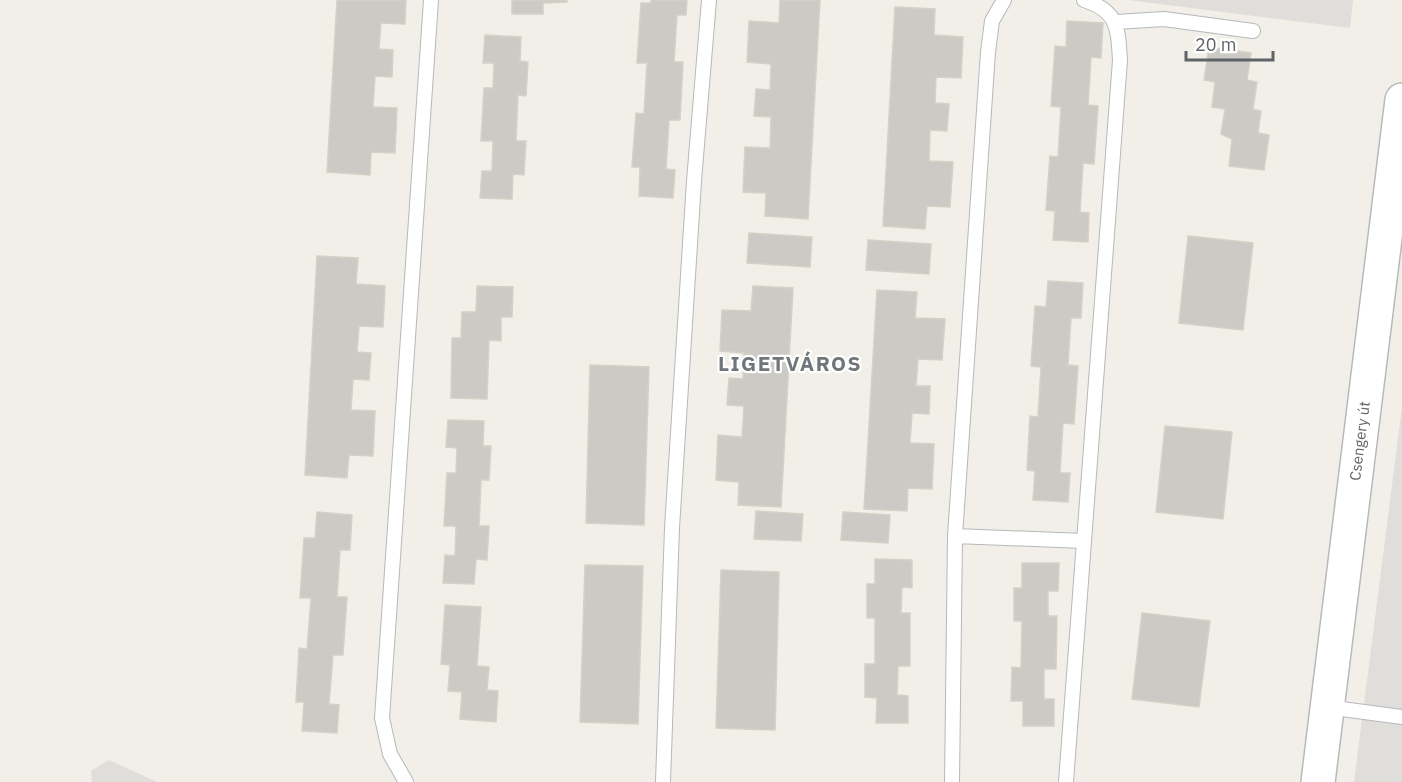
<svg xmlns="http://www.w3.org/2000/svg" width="1402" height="782" font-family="'IBM Plex Sans',sans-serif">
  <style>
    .industrial { fill: #e0deda }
    .building { fill: #cccac5; stroke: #d6d1c6; stroke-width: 1.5 }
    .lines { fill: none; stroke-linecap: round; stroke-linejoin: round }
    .lane-casing { stroke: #b5b8bc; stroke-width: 16 }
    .secondary-casing { stroke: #b6babf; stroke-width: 36 }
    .lane { stroke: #fff; stroke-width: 14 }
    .secondary { stroke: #fff; stroke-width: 33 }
    .labels { text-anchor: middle; stroke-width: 4.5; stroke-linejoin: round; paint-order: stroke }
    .street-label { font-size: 15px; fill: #5f6368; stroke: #fff }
    .district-label { font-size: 21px; font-weight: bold; letter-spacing: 1.5px; fill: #70757a; stroke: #fff }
  </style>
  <rect width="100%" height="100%" fill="#f1efe8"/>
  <path class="industrial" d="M 1128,0 L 1353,0 L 1350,28 Z
    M 1402,407 L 1402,782 L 1354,782 Z
    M 109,760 L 157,782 L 92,782 L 91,771 Z"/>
  <path class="building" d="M 337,0 L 406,0 L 405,24 L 381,23 L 379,49 L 393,50 L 392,77 L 375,76 L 373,107 L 397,108 L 395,153 L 371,152 L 370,175 L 327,172 Z
    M 512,0 L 567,0 L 567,2 L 543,3 L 543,14 L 512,14 Z
    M 651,0 L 687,0 L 686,15 L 677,15 L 674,62 L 683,62 L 680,120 L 669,120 L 666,169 L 675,170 L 673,198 L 639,196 L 640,167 L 632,167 L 636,113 L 644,114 L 647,63 L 637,63 L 641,3 L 651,3 Z
    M 780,0 L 820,0 L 808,219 L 765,216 L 766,193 L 743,192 L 745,147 L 770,148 L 771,117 L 754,116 L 756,89 L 770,90 L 771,64 L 747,62 L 749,21 L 779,23 Z
    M 895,7 L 935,9 L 934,35 L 963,37 L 961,78 L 936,77 L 935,103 L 949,104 L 947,131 L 930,130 L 929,161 L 953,162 L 950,207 L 927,206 L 925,229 L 883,226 Z
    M 1067,21 L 1103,23 L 1101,58 L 1091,57 L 1088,105 L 1098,106 L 1094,164 L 1083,163 L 1080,212 L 1089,213 L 1088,242 L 1053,240 L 1055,211 L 1046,210 L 1050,156 L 1058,157 L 1061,107 L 1051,106 L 1055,46 L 1066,47 Z
    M 485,35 L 521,37 L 520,61 L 528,62 L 526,96 L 518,95 L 516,141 L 526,141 L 524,175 L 513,174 L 512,199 L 480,198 L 482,171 L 492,171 L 493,141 L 481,141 L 484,88 L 493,88 L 494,63 L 483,63 Z
    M 1209,47 L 1251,53 L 1247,80 L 1257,82 L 1253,109 L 1261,111 L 1258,133 L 1269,135 L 1264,170 L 1229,166 L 1232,139 L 1221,134 L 1225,109 L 1212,107 L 1215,82 L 1204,80 Z
    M 749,233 L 812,237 L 810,267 L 747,263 Z
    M 1188,236 L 1253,243 L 1243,330 L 1179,323 Z
    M 868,240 L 931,244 L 929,274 L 866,270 Z
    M 317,256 L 358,258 L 356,284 L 385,286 L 383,327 L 359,326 L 357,352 L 371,353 L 369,380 L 353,379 L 351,410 L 375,411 L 373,456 L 349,455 L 347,478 L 305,475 Z
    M 1048,281 L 1083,283 L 1081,318 L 1071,318 L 1068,365 L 1078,366 L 1074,424 L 1063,423 L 1060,473 L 1070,473 L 1068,502 L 1033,500 L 1035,471 L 1027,470 L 1030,416 L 1038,417 L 1041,367 L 1031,366 L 1035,306 L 1046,307 Z
    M 477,286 L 513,287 L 512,317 L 501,317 L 501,341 L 489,340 L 487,399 L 451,398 L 452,338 L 461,338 L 462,312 L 476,312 Z
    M 753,286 L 793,288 L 781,507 L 738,505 L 739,482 L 716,480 L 718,435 L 742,437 L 744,406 L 727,405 L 729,378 L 743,379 L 744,353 L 720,351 L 722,310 L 751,311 Z
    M 877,290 L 917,292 L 915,318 L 945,319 L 942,360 L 918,359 L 916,386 L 930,386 L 929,414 L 912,413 L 910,443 L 934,444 L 932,489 L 908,488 L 907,511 L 864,509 Z
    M 590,365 L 649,367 L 644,525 L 586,523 Z
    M 448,420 L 484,421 L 483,446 L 491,446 L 489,480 L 481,480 L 479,526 L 489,526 L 487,560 L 476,559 L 474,584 L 443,583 L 445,555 L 455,556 L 456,526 L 444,526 L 447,473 L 456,473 L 457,448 L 446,447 Z
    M 1165,426 L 1232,432 L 1223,519 L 1156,512 Z
    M 756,511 L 803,514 L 801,541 L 754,539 Z
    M 317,512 L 352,515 L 350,550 L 340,550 L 337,597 L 347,597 L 343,655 L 333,655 L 329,704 L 339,705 L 337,733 L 302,731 L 304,702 L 296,702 L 299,648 L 307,649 L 311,598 L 300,598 L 304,538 L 315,538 Z
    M 843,512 L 890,515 L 888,543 L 841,540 Z
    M 875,559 L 912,560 L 912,588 L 902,587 L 901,613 L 910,613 L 910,666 L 898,666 L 897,695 L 908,696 L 908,723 L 876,723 L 877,698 L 865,697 L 865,664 L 875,664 L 875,618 L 867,618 L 867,584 L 875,584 Z
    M 1022,563 L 1059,563 L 1058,591 L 1048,591 L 1048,616 L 1057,616 L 1056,669 L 1044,669 L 1044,699 L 1054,699 L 1054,726 L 1023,726 L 1023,701 L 1011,701 L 1012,667 L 1021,668 L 1022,621 L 1014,621 L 1014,588 L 1022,588 Z
    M 585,565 L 643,566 L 638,724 L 580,722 Z
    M 721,570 L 779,572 L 775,730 L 716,728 Z
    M 445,605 L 481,607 L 477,666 L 489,667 L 487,690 L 498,691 L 496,722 L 460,719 L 462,692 L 448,691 L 450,665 L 441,664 Z
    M 1142,613 L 1210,621 L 1199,707 L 1132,699 Z"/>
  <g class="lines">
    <defs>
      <path id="lane" d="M 1116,22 L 1164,19 L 1253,31
        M 955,536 L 1084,541
        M 1327,707 L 1402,717
        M 406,782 L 390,754 L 382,718 L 431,0
        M 663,782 L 672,528 L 694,181 L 709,0
        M 952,782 L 955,536 L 988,52 L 992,21 L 1004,0
        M 1066,782 L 1120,60 C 1118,28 1118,11 1084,0"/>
      <path id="secondary" d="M 1318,782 L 1402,100"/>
    </defs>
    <use href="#lane" class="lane-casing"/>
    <use href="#secondary" class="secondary-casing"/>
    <use href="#lane" class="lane"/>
    <use href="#secondary" class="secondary"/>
  </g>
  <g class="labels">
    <g class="street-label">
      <text transform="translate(1360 441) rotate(-83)" y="5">Csengery út</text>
    </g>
    <g class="district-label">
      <text x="790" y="371">LIGETVÁROS</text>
    </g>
  </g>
  <path d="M1186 51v9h87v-9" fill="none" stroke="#5f6368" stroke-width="3"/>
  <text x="1195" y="51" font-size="18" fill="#5f6368" stroke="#ffffff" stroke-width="4.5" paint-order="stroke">20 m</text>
</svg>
